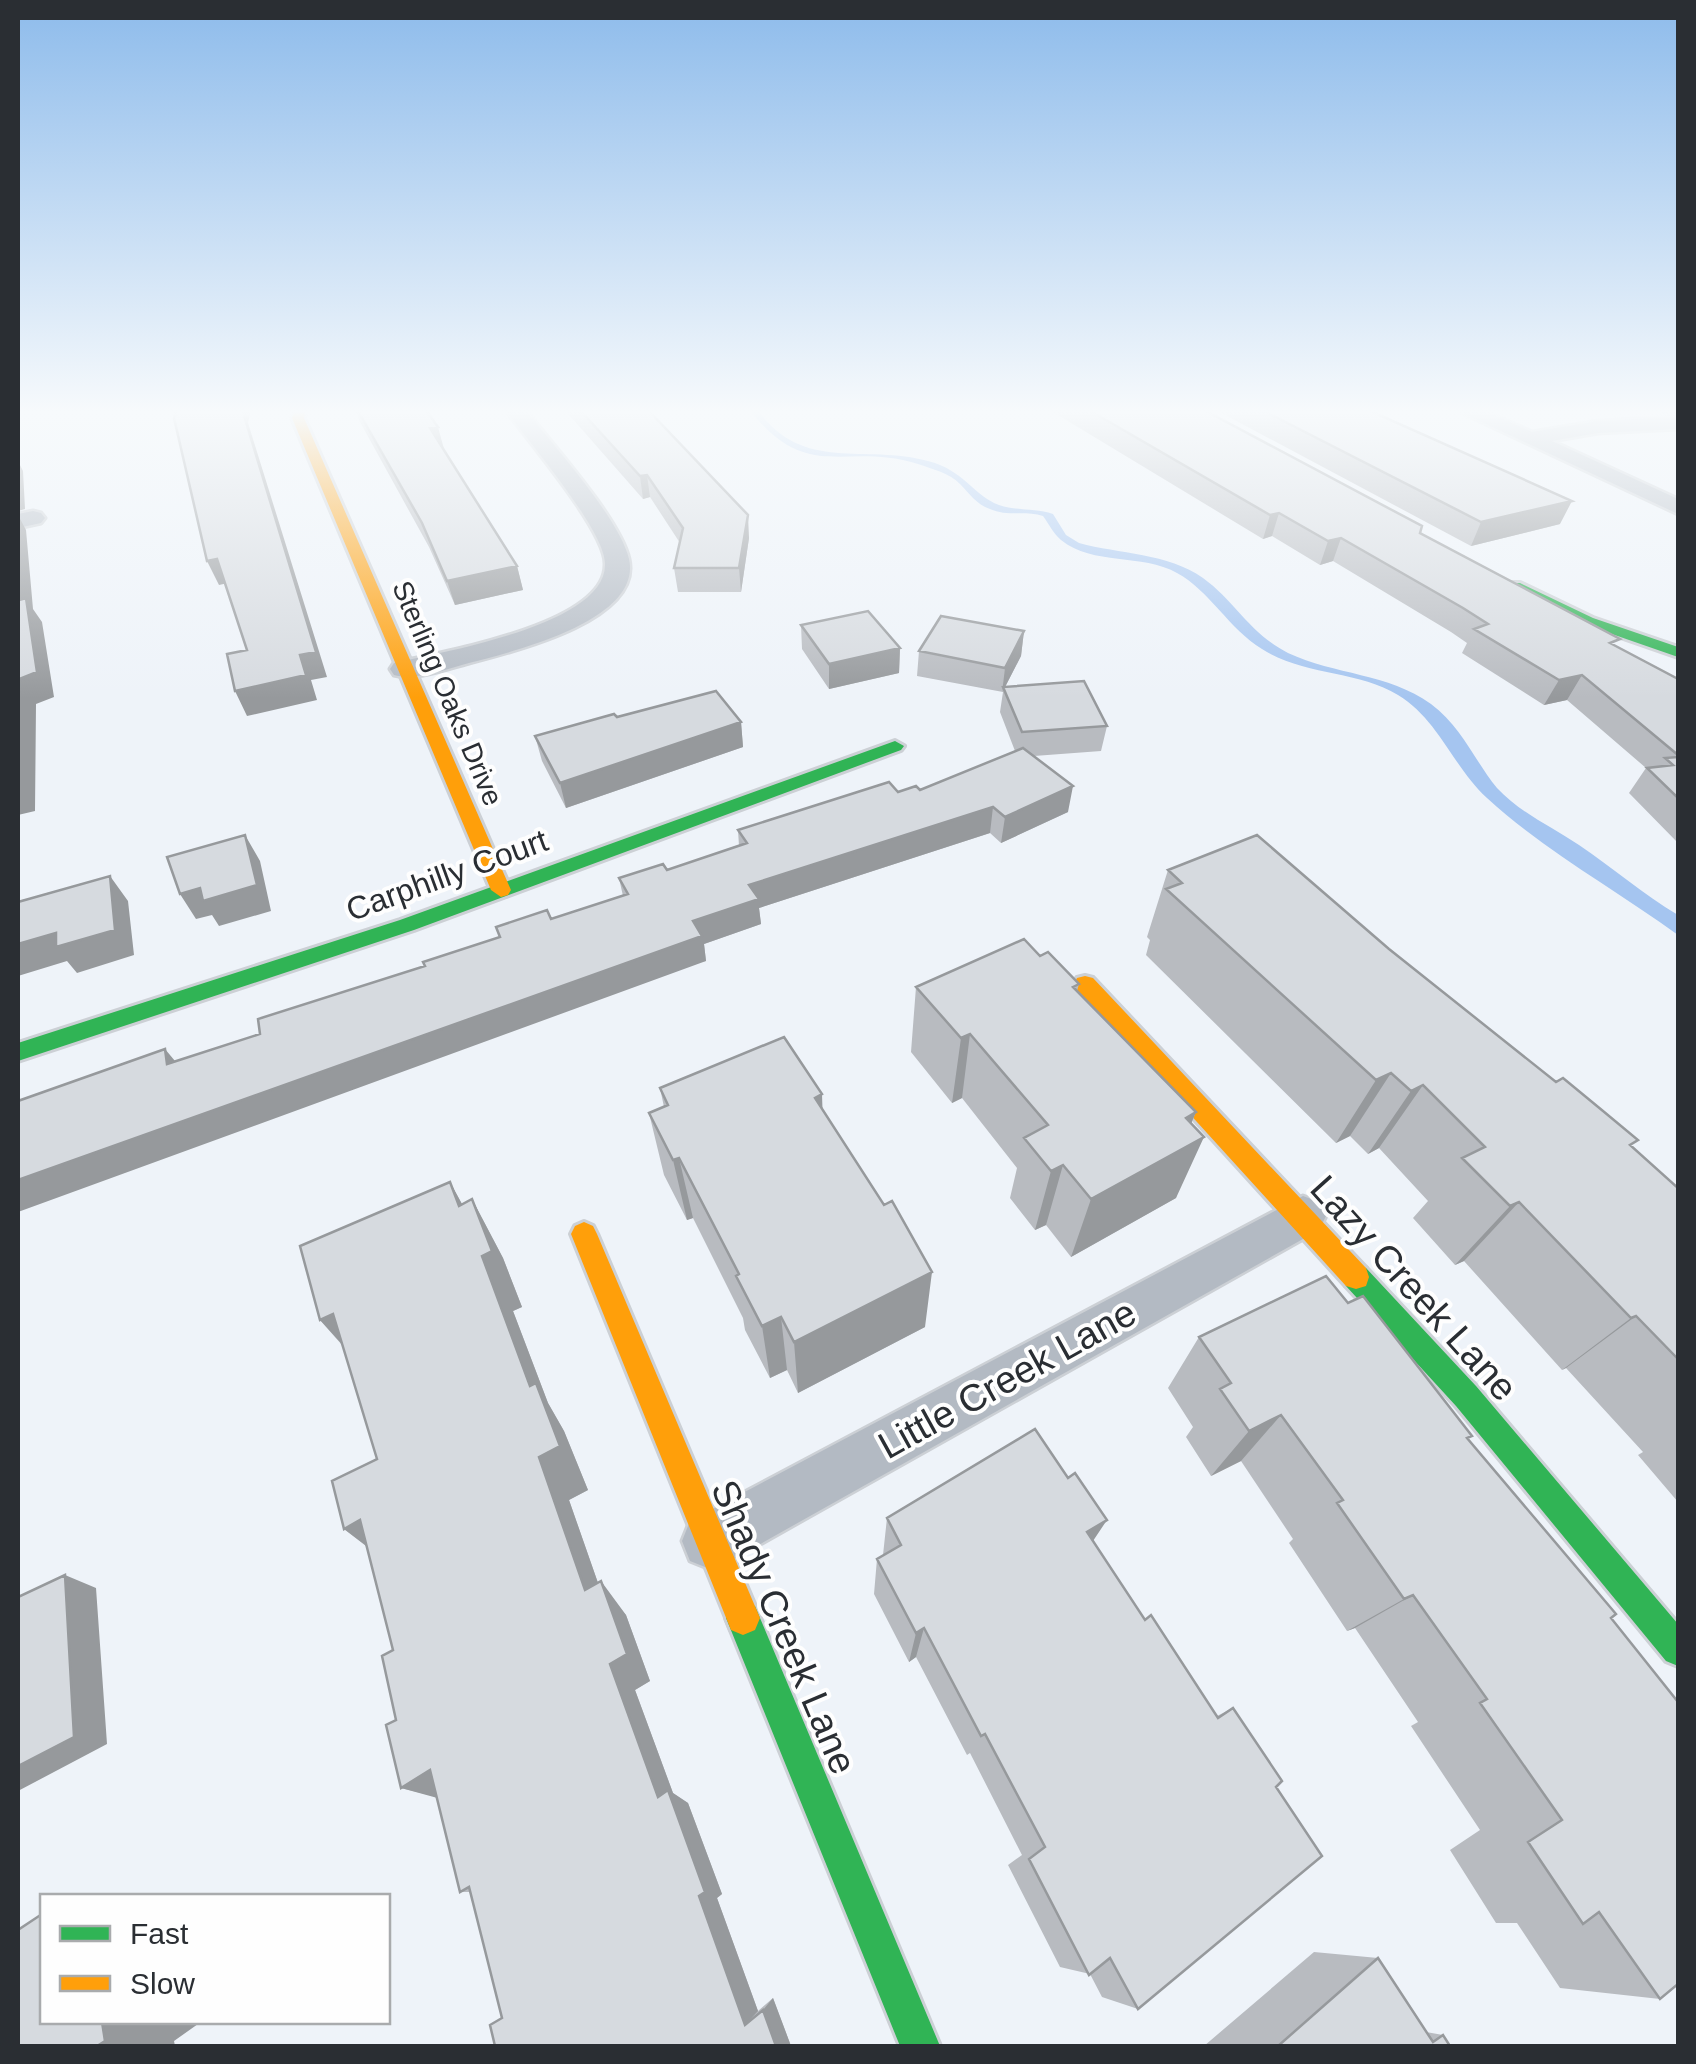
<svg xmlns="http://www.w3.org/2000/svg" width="1696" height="2064" font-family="Helvetica,sans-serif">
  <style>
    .water { fill: #a5c5f0 }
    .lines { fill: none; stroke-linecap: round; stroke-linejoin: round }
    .street-casing { stroke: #ccd0d5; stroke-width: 5 }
    .fast-casing { stroke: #ccd0d5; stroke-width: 6 }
    .slow-casing { stroke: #ccd0d5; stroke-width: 6 }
    .street { fill: #b3bac3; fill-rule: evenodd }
    .fast { fill: #30b455; fill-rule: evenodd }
    .slow { fill: #ff9f0a; fill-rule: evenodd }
    .wall { fill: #b8bbc0 }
    .shaded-wall { fill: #96999c }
    .building { fill: #d6dadf; stroke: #96999c; stroke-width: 2.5 }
    .labels { text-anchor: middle; stroke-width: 8; stroke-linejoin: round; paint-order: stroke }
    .far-street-label { font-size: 28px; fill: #2a2e33; stroke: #fefefe }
    .street-label { font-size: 32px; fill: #2a2e33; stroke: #fefefe }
    .near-street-label { font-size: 38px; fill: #2a2e33; stroke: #fefefe }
  </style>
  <rect width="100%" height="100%" fill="#eef3f9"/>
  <path class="water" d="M 749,409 L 757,409 C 804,476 868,441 935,463 C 966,474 975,496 999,505 C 1017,511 1035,508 1053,514 L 1066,535 L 1079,543 C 1119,554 1168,553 1203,578 C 1236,602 1249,633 1288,653 C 1335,675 1388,673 1431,704 C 1462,727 1474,760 1497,788 C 1519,812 1552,827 1579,845 C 1613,868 1643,894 1678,915 L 1678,935 C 1615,889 1545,851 1487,798 C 1453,767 1439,720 1398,695 C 1358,670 1304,676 1262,649 C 1229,629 1210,591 1177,573 C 1142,553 1093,566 1061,540 C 1053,533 1049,524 1043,516 C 1026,510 1007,517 990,509 C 976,504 970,494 960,484 C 950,473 932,469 918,464 C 844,441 808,485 749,409 Z"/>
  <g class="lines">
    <defs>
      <path id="street" d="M 505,409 L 525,409 C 552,444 620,519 629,559 C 643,621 511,652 469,663 C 446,669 416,681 394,675 L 390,669 L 394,663 C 440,652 608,625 605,563 C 604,529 527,440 505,409 Z
        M 1454,409 L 1480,409 L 1532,432 L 1598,421 L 1678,417 L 1678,429 L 1598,433 L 1552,441 L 1678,499 L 1678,514 Z
        M 33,511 L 41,513 L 45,518 L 41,523 L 18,528 L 18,514 Z
        M 1303,1196 L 1319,1202 L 1326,1216 L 1319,1230 L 730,1561 L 710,1569 L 690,1561 L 682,1541 L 690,1521 Z"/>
      <path id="fast" d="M 1510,583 L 1520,583 L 1593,618 L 1678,647 L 1678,657 L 1583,624 L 1510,589 Z
        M 895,741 L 904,746 L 901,750 L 414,930 L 18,1061 L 18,1043 L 400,920 Z
        M 1356,1265 L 1366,1268 L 1476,1386 L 1678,1624 L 1678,1666 L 1666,1661 L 1456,1406 L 1346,1286 L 1343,1277 L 1346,1268 Z
        M 743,1601 L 755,1606 L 940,2046 L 900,2046 L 726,1618 L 731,1606 Z"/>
      <path id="slow" d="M 295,409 L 306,409 L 304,418 L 511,890 L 508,895 L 501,897 L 491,890 L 292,418 Z
        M 1085,976 L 1093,978 L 1366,1268 L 1369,1277 L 1366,1286 L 1356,1289 L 1346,1286 L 1077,990 L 1074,984 L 1077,978 Z
        M 584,1222 L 593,1226 L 597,1234 L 760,1618 L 755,1630 L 743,1635 L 731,1630 L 571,1234 L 575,1226 Z"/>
    </defs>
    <use href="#street" class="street-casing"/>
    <use href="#fast" class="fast-casing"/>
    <use href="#slow" class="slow-casing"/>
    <use href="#street" class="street"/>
    <use href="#fast" class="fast"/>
    <use href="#slow" class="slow"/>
  </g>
  <path class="wall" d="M 355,409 L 425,409 L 443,449 L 517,566 L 523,590 L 455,605 L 429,547 L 360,422 Z
    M 564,409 L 647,409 L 749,538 L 741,592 L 678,592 L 674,568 L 680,543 L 650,497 L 643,499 Z
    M 1048,409 L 1202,409 L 1616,646 L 1678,679 L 1678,843 L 1629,793 L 1646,768 L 1567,700 L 1544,705 L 1462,653 L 1467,643 L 1451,632 L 1333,561 L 1320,565 L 1272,536 L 1263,539 Z
    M 1214,409 L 1366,409 L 1560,524 L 1471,546 Z
    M 1657,409 L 1678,409 L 1678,414 L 1662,414 Z
    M 801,625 L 900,648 L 899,673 L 829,689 L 802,649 Z
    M 1024,631 L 1021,656 L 1005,687 L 1107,726 L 1101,751 L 1034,756 L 1068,812 L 1001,843 L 990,833 L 759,908 L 761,924 L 704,944 L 706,961 L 175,1061 L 260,1034 L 425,966 L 500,937 L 623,896 L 619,878 L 667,870 L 739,846 L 738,830 L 898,792 L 920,790 L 1015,751 L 1000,712 L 1003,692 L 917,676 L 919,651 Z
    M 617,717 L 741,722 L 743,747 L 566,808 L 542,761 L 535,736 Z
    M 1168,870 L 1389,949 L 1632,1146 L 1678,1188 L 1678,1502 L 1638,1455 L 1643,1452 L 1566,1368 L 1562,1370 L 1464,1261 L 1455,1265 L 1413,1218 L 1428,1201 L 1379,1148 L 1368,1154 L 1350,1136 L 1336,1143 L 1146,955 L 1150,940 L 1147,937 Z
    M 1040,956 L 1079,984 L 1077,991 L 1196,1112 L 1191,1124 L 1176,1198 L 1071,1257 L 1046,1225 L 1035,1230 L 1010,1198 L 1017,1168 L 962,1098 L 952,1103 L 911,1052 L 916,987 Z
    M 660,1088 L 823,1110 L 925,1327 L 798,1393 L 787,1370 L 770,1378 L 745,1330 L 743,1318 L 693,1218 L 687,1220 L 664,1175 L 649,1113 L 664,1107 Z
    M 450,1182 L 462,1204 L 472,1199 L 503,1258 L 522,1307 L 513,1311 L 548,1403 L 564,1431 L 588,1490 L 569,1500 L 598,1583 L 626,1615 L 650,1681 L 635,1690 L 673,1793 L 688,1803 L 722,1894 L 717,1898 L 758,2011 L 773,1998 L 791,2046 L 502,2018 L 471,1892 L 460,1892 L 437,1797 L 401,1788 L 396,1720 L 393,1650 L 366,1546 L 344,1529 L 377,1459 L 342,1345 L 320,1320 Z
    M 1348,1303 L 1468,1439 L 1611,1618 L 1660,1999 L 1560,1988 L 1517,1923 L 1496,1923 L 1450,1850 L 1480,1830 L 1411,1726 L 1418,1722 L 1355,1628 L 1347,1631 L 1289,1543 L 1293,1539 L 1241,1461 L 1211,1476 L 1186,1437 L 1193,1427 L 1168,1388 L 1199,1337 Z
    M 887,1518 L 1093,1541 L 1145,1620 L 1217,1716 L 1233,1708 L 1276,1787 L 1138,2009 L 1102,1997 L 1090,1974 L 1060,1967 L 1008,1865 L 1022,1855 L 970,1753 L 967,1755 L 916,1657 L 909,1662 L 874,1594 L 877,1559 L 883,1555 Z
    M 1314,1952 L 1378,1958 L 1426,2032 L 1443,2035 L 1450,2046 L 1204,2046 Z"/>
  <path class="shaded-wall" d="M 242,409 L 251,409 L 248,423 L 327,677 L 311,680 L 317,700 L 247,716 L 235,691 L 300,655 Z
    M 438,427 L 444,449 L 430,428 Z
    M 18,461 L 23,471 L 25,509 L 18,511 Z
    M 647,475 L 650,497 L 643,499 L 640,476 Z
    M 1572,501 L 1560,524 L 1471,546 L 1481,522 Z
    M 1279,513 L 1272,536 L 1263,539 L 1270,515 Z
    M 18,515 L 26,530 L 33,609 L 42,622 L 54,697 L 36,704 L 35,811 L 18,815 L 19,679 Z
    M 748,515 L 749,538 L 741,592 L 739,568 Z
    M 1341,538 L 1333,561 L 1320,565 L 1328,541 Z
    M 217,559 L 228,583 L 219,585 L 207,561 Z
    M 517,566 L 523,590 L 455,605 L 447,581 Z
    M 1024,631 L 1021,656 L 1004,689 L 1003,687 L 1002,693 L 1005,668 Z
    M 900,648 L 899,673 L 829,689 L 829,664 Z
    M 1582,675 L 1567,700 L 1544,705 L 1559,680 Z
    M 741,722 L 743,747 L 566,808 L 560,783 Z
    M 1073,786 L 1068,812 L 1001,843 L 1005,817 Z
    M 993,807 L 990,833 L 759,908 L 761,924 L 704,944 L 706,961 L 18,1212 L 18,1180 L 693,921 L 749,885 Z
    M 245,835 L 260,861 L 271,911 L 219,926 L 212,915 L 196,919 L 180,894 Z
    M 110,876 L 128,901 L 134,955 L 77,973 L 67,961 L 18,976 L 18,944 Z
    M 970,1034 L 962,1098 L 952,1103 L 961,1038 Z
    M 165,1049 L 185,1073 L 167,1064 Z
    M 1391,1073 L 1350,1136 L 1336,1143 L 1376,1080 Z
    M 1423,1085 L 1379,1148 L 1368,1154 L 1411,1091 Z
    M 822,1094 L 824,1157 L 815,1098 Z
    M 1196,1112 L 1179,1151 L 1204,1137 L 1176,1198 L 1071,1257 L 1091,1199 L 1186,1118 Z
    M 679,1158 L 693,1218 L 687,1220 L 673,1160 Z
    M 1063,1165 L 1046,1225 L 1035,1230 L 1051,1171 Z
    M 450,1182 L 482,1241 L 472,1199 L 503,1258 L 522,1307 L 513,1311 L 548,1403 L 564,1431 L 588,1490 L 569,1500 L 612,1623 L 585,1590 L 539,1457 L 530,1386 Z
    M 1519,1202 L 1464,1261 L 1455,1265 L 1510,1206 Z
    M 932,1272 L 925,1327 L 798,1393 L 794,1342 Z
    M 333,1314 L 367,1372 L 320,1320 Z
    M 1636,1316 L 1566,1368 L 1562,1370 L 1631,1318 Z
    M 781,1317 L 787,1370 L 770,1378 L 762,1326 Z
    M 1281,1415 L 1241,1461 L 1211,1476 L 1249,1431 Z
    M 360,1520 L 394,1567 L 344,1529 Z
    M 1107,1520 L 1081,1559 L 1087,1532 Z
    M 65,1575 L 96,1588 L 107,1744 L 18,1791 L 18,1766 Z
    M 601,1581 L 626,1615 L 650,1681 L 635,1690 L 673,1793 L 688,1803 L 722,1894 L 717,1898 L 758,2011 L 745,2025 L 658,1797 L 610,1664 Z
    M 1413,1595 L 1355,1628 L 1347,1631 L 1404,1599 Z
    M 924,1628 L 916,1657 L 909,1662 L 916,1633 Z
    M 430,1770 L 452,1802 L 401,1788 Z
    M 773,1998 L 791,2046 L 776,2046 L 763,2010 Z
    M 102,2022 L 197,2022 L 198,2024 L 174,2041 L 175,2046 L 97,2046 Z"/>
  <path class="building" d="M 177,409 L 242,409 L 316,652 L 300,655 L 306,675 L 235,691 L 227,654 L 247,650 L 217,559 L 207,561 L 174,418 Z
    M 357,409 L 425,409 L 438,427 L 430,428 L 517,566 L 447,581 L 422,523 Z
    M 579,409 L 647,409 L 748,515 L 739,568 L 674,568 L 683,528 L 647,475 L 640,476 Z
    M 1087,409 L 1202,409 L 1422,526 L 1420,533 L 1620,639 L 1610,643 L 1678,679 L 1678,755 L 1582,675 L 1559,680 L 1474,629 L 1488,624 L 1463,608 L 1341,538 L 1328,541 L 1279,513 L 1270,515 Z
    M 1260,409 L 1366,409 L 1572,501 L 1481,522 Z
    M 18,577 L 19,600 L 26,598 L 37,672 L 19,679 L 18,732 Z
    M 868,611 L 900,648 L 829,664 L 801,625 Z
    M 941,616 L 1024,631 L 1005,668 L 919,651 Z
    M 1084,681 L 1107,726 L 1022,732 L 1003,687 Z
    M 716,691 L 741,722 L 560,783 L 535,736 L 614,714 L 617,717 Z
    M 1023,748 L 1073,786 L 1005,817 L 993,807 L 749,885 L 759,899 L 693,921 L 702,936 L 18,1180 L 18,1101 L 165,1049 L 167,1064 L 260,1034 L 258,1019 L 425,966 L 423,962 L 500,937 L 496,927 L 547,910 L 551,919 L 628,894 L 619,878 L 663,864 L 667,870 L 747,843 L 738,830 L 889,782 L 898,792 L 916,786 L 920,790 Z
    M 1678,757 L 1678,798 L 1647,768 L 1673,765 L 1665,758 Z
    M 245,835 L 257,885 L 203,901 L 200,888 L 180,894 L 167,857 Z
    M 1257,835 L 1389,949 L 1556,1082 L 1563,1078 L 1603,1111 L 1638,1140 L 1630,1145 L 1678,1188 L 1678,1359 L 1636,1316 L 1631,1318 L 1519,1202 L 1510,1206 L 1462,1158 L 1485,1147 L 1423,1085 L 1411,1091 L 1391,1073 L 1376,1080 L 1166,889 L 1182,883 L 1168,870 Z
    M 110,876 L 115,930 L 56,947 L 56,933 L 18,944 L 18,902 Z
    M 1024,939 L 1040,956 L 1048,952 L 1079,984 L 1073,987 L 1196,1112 L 1186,1118 L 1204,1137 L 1091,1199 L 1063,1165 L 1051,1171 L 1024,1138 L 1048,1125 L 970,1034 L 961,1038 L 916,987 Z
    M 784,1037 L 822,1094 L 815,1098 L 884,1205 L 892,1201 L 932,1272 L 794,1342 L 781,1317 L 762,1326 L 736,1276 L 739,1274 L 679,1158 L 673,1160 L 649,1113 L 668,1105 L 660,1088 Z
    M 450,1182 L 459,1206 L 472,1199 L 492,1251 L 482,1256 L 530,1386 L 536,1383 L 560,1446 L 539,1457 L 585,1590 L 601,1581 L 627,1654 L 610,1664 L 658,1797 L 668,1790 L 705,1892 L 699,1896 L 745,2025 L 763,2010 L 776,2046 L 495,2046 L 490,2025 L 502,2018 L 469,1887 L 460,1892 L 430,1770 L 401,1788 L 386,1725 L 396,1720 L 382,1656 L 393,1650 L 360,1520 L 344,1529 L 332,1481 L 377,1459 L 333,1314 L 320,1320 L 300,1246 Z
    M 1326,1276 L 1348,1303 L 1363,1296 L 1472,1436 L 1467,1438 L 1616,1614 L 1611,1618 L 1678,1702 L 1678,1984 L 1660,1999 L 1599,1912 L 1583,1924 L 1528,1842 L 1562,1820 L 1480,1703 L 1487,1699 L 1413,1595 L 1404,1599 L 1337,1503 L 1343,1500 L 1281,1415 L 1249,1431 L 1220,1389 L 1231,1383 L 1199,1337 Z
    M 1035,1429 L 1068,1478 L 1075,1473 L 1107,1520 L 1087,1532 L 1145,1620 L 1151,1615 L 1218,1718 L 1233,1708 L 1282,1781 L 1276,1787 L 1322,1856 L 1138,2009 L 1110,1958 L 1089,1975 L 1029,1859 L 1045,1847 L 985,1734 L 981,1736 L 924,1628 L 916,1633 L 877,1559 L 901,1545 L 887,1518 Z
    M 65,1575 L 74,1737 L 18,1766 L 18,1597 Z
    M 42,1914 L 42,2022 L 102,2022 L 105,2041 L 97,2046 L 18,2046 L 18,1930 Z
    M 1378,1958 L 1433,2042 L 1443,2035 L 1450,2046 L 1278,2046 Z"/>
  <linearGradient id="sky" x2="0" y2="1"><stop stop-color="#8dbbeb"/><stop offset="0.59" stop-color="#f7fafc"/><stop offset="1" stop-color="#f7fafc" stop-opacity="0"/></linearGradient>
  <rect width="1696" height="698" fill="url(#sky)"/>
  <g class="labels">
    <g class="far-street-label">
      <text transform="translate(448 693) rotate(67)" y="10">Sterling Oaks Drive</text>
    </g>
    <g class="street-label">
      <text transform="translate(447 875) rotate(-20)" y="11">Carphilly Court</text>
    </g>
    <g class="near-street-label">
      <text transform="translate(1414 1288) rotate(48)" y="13">Lazy Creek Lane</text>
      <text transform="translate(1007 1379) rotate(-29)" y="13">Little Creek Lane</text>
      <text transform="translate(784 1627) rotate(67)" y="13">Shady Creek Lane</text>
    </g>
  </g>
  <rect width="1696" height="2064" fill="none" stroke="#2a2e33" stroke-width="40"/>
  <rect x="40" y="1894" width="350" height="130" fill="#fefefe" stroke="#a9abad" stroke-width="2.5"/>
  <rect x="60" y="1926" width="50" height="15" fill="#30b455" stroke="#a9abad" stroke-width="2.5"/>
  <text x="130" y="1944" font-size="30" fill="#2a2e33">Fast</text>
  <rect x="60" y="1976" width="50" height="15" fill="#ff9f0a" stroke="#a9abad" stroke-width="2.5"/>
  <text x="130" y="1994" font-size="30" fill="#2a2e33">Slow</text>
</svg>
